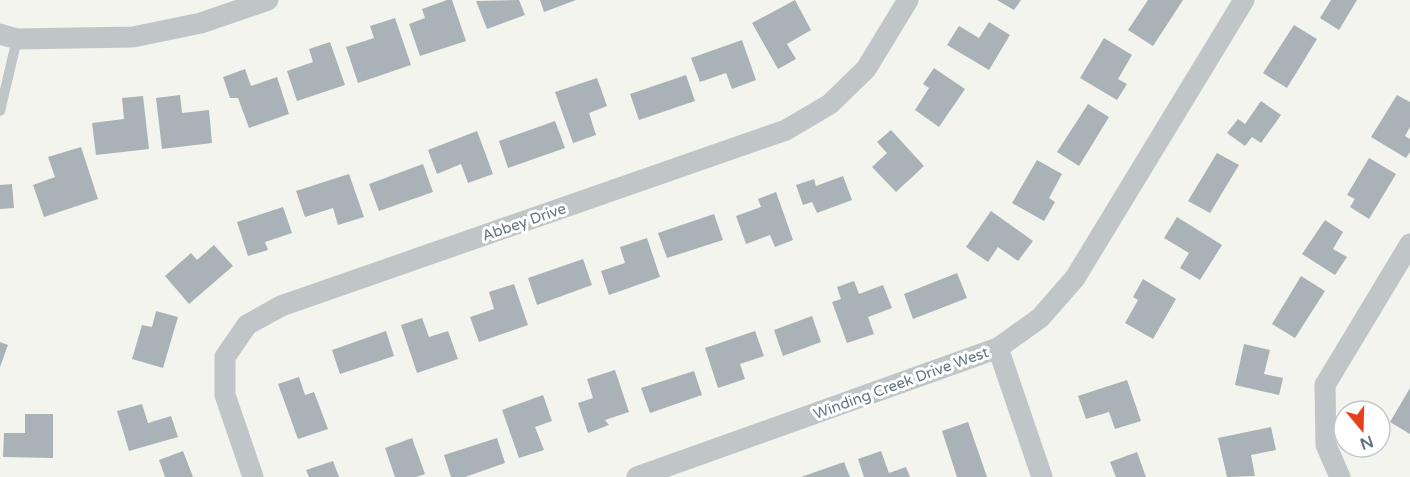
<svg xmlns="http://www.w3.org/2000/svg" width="1410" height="477" font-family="'Varela Round',sans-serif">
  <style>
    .building { fill: #a9b2b6 }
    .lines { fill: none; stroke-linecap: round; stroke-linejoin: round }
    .lane { stroke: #c0c5c7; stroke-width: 10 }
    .street { stroke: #c0c5c7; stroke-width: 21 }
    .labels { text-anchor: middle; stroke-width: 6; stroke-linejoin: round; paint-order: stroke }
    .street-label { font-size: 15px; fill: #627581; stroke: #fff }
  </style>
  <rect width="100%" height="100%" fill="#f4f4ef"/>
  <path class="building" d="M 447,0 L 452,0 L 466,41 L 420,56 L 409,24 L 425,18 L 422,9 Z
    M 519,0 L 525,15 L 487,29 L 476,1 Z
    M 540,0 L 576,0 L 544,12 Z
    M 795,0 L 811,30 L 787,44 L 796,59 L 778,69 L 752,23 Z
    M 997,0 L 1021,0 L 1014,10 Z
    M 1148,0 L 1183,0 L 1153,46 L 1128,30 Z
    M 1331,0 L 1357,0 L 1339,30 L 1320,18 Z
    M 395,18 L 411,65 L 358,83 L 346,47 L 374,38 L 370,26 Z
    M 989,22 L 1010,35 L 989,70 L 947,45 L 959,26 L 979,38 Z
    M 1294,25 L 1317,39 L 1287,88 L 1263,73 Z
    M 1104,38 L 1132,55 L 1118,79 L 1127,84 L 1117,100 L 1080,78 Z
    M 742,40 L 756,80 L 732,89 L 726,73 L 700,82 L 691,58 Z
    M 330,42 L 345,85 L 297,101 L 287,71 L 313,62 L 309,49 Z
    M 934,68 L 965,89 L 939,127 L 915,110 L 929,88 L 923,84 Z
    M 245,69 L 251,86 L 277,77 L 289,114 L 249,128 L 238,98 L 230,98 L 223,77 Z
    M 686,75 L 695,101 L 639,120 L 630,94 Z
    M 597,78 L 607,106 L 589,113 L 596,135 L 573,143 L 555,92 Z
    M 180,95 L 182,113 L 209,110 L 212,143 L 162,149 L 156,98 Z
    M 1397,95 L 1410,102 L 1410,127 L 1405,136 L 1410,139 L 1410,152 L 1406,158 L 1371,137 Z
    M 143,96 L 149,149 L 96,155 L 92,123 L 124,119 L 122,98 Z
    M 1261,101 L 1281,115 L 1261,143 L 1252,137 L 1245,146 L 1227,133 L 1238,119 L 1245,124 Z
    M 1088,104 L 1109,117 L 1079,166 L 1057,152 Z
    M 555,121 L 565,148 L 508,168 L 499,141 Z
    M 891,130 L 924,166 L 896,192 L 872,167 L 887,153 L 877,142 Z
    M 477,131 L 493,174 L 468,183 L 461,164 L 437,174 L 428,150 Z
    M 81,147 L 98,199 L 44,217 L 33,185 L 55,177 L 48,157 Z
    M 1217,153 L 1239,165 L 1210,213 L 1188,201 Z
    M 1369,158 L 1396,174 L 1369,219 L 1350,207 L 1355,199 L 1347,195 Z
    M 1037,160 L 1062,174 L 1049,198 L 1055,202 L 1044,221 L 1012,203 Z
    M 423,164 L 433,192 L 379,211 L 369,184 Z
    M 349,174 L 364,217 L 338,225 L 333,208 L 305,217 L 296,191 Z
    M 843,176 L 852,200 L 817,213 L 812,202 L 803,205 L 796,185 L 814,179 L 816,186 Z
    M 12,184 L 14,208 L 0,209 L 0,185 Z
    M 776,192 L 793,240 L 775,247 L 770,235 L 746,244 L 736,216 L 761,207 L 758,199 Z
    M 283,207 L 292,233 L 265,242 L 268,250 L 248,256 L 237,222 Z
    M 991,211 L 1033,241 L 1018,261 L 998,247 L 988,262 L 966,247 Z
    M 714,214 L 723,240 L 667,258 L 658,233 Z
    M 1177,217 L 1222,245 L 1200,280 L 1180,268 L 1189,253 L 1164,238 Z
    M 1325,220 L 1343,232 L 1333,249 L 1347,257 L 1335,275 L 1302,254 Z
    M 647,238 L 660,277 L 609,295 L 601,271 L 625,263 L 620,247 Z
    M 214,245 L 233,266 L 189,304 L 165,276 L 191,253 L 197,260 Z
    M 583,259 L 592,285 L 537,305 L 528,278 Z
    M 957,273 L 967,298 L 913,319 L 904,294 Z
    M 1301,276 L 1325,291 L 1295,338 L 1272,324 Z
    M 1143,279 L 1176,299 L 1153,339 L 1125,323 L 1138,300 L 1133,297 Z
    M 854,281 L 859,294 L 883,285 L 892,308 L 868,317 L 874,334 L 847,343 L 832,302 L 841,299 L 837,287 Z
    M 514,284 L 528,325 L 479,342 L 470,317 L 494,309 L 489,292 Z
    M 156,311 L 178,317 L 163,368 L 132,359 L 142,325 L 152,327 Z
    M 812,316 L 821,342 L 783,356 L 774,330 Z
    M 422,318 L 429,337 L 448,331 L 458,359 L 417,373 L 401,325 Z
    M 386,331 L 394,356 L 340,374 L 332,350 Z
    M 755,331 L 764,356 L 740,364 L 745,379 L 718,388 L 705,348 Z
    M 0,342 L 8,345 L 0,367 Z
    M 1244,344 L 1270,350 L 1264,374 L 1283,378 L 1279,395 L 1235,385 Z
    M 615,370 L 629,412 L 605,420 L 609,425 L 588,433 L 578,403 L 593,398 L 587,379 Z
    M 694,371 L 702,395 L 650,413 L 641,388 Z
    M 299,377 L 305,395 L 314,392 L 328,429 L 298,439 L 278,384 Z
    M 1127,380 L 1141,421 L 1115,429 L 1109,412 L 1086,419 L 1078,396 Z
    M 1410,388 L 1410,434 L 1390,422 Z
    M 543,395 L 552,421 L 535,427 L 544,450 L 519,458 L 502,410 Z
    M 142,404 L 148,423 L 171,416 L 178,437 L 129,451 L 117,411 Z
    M 25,414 L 53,414 L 53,458 L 3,457 L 4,433 L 25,433 Z
    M 968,422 L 987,477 L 957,477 L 942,431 Z
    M 1271,427 L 1276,450 L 1251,455 L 1255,476 L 1227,477 L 1218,438 Z
    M 412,438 L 425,474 L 416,477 L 395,477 L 385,448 Z
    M 497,438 L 505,463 L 465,477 L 451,477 L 444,455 Z
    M 183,451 L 193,477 L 165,477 L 159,460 Z
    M 881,451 L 889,473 L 906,467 L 910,477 L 864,477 L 858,459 Z
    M 1137,452 L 1146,477 L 1116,477 L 1110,462 Z
    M 333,461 L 339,477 L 309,477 L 306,470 Z
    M 844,462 L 850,477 L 801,477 Z"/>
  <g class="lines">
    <path class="lane" d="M 0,111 L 17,39"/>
    <path class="street" d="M 0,34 L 17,39 L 133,37 L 201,23 L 268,0
      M 998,348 L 1042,477
      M 253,477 L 225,395 L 225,357 L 247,325 L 281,306 L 786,130 L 830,104 L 866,69 L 908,0
      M 637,477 L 998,348 L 1040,318 L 1075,278 L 1244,0
      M 1340,477 L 1326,445 L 1325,385 L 1410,244"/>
  </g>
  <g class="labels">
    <g class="street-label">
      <text transform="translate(524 222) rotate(-19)" y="5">Abbey Drive</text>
      <text transform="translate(901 383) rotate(-20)" y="5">Winding Creek Drive West</text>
    </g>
  </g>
  <g transform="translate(1362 429) rotate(161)"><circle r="28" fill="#ffffff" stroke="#c0c8cd" stroke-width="1.5"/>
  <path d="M0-4.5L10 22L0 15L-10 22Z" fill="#e6411d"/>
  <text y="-9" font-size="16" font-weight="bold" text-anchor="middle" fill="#627581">N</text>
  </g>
</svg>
